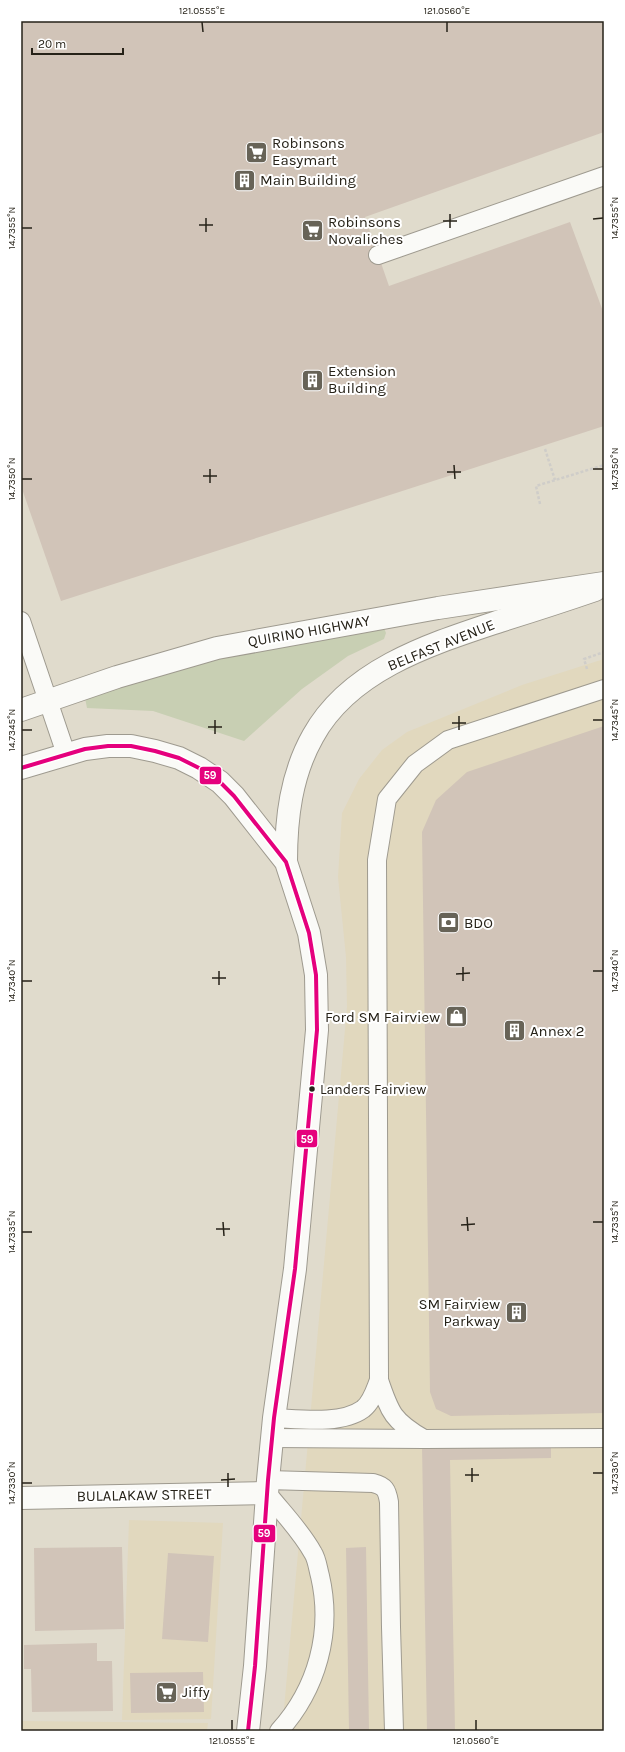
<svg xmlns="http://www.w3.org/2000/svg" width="625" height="1752" font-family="Karla,sans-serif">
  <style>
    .built { fill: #e1d8be }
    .green { fill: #c8cfb3 }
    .building { fill: #d1c4b8 }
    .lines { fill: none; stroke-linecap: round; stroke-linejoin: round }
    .service-casing { stroke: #9e9a8f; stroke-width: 20 }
    .minor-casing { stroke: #9e9a8f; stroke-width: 24 }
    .secondary-casing { stroke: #9e9a8f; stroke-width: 24 }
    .primary-casing { stroke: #9e9a8f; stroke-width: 24 }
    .path { stroke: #cfcdc9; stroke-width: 2.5; stroke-dasharray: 3 2; stroke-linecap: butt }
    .service { stroke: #fafaf7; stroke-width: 18 }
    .minor { stroke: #fafaf7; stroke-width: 22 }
    .secondary { stroke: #fafaf7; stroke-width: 22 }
    .primary { stroke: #fafaf7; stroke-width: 22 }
    .bus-1-casing { stroke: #fff; stroke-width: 7 }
    .bus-1 { stroke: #e5007d; stroke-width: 4 }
    .ticks { fill: none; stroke: #262218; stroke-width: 1.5 }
    .bus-dot { fill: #262218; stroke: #fff; stroke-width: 1.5 }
    .labels { text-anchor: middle; stroke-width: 4; stroke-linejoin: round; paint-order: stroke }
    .bus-label { font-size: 14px; fill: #262218; stroke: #fff; text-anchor: start }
    .poi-label { font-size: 15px; fill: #262218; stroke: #fff; text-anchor: start }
    .street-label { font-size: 15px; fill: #262218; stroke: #fff }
    .line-badge { stroke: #fff; stroke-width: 1.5 }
    .badge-label { font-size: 11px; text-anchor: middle; font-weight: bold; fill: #fff }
    .neatline { fill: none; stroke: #262218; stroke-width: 1.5 }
    .ticks-label { font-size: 10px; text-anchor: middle; fill: #262218 }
  </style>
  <rect width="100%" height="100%" fill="#e0dbcc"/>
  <path class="built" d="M 604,659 L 604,1731 L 282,1731 L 347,1007 L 346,957 L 338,877 L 342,813 L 359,779 L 382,750 L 407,732 L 522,685 Z
    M 129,1520 L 223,1523 L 211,1719 L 122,1720 Z
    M 21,1721 L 208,1723 L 207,1731 L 21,1731 Z"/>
  <path class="green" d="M 384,628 L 386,633 L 384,639 L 348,656 L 302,689 L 244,741 L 153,711 L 87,708 L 85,698 L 225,656 Z"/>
  <path class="building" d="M 21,21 L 604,21 L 604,132 L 365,217 L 389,286 L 570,222 L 604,314 L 604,426 L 61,601 L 21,486 Z
    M 604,726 L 604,1413 L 451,1416 L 436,1409 L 430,1392 L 422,832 L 436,800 L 467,772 Z
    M 422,1446 L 449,1446 L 449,1448 L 551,1446 L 551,1458 L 450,1460 L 455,1731 L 427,1731 Z
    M 122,1547 L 124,1629 L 35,1631 L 34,1548 Z
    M 366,1547 L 369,1731 L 349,1731 L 346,1548 Z
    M 168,1553 L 214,1556 L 208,1642 L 162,1639 Z
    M 97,1643 L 97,1661 L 112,1661 L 113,1711 L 32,1712 L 31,1669 L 24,1669 L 24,1645 Z
    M 203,1672 L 204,1712 L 131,1713 L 130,1673 Z"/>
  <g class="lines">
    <defs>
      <path id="service" d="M 378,255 L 604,176
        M 21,621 L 66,754
        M 274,1418 C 299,1419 341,1425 363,1409 C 372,1402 375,1390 379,1380
        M 272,1438 L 424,1439 L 604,1438
        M 424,1439 C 393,1421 390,1413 379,1380 L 377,860 L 387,799 L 415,764 L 448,740 L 604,689
        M 268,1480 L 373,1483 C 385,1486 387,1490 389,1502 L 391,1627 L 394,1731
        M 267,1493 C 282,1512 301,1531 313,1553 C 317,1559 318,1569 320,1576 C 333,1632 317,1689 279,1731"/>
      <path id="minor" d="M 21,1498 L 267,1493"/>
      <path id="secondary" d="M 21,768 L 85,749 L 108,746 L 131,746 L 155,751 L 179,758 L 199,768 L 220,782 L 234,796 L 286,862 L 309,933 L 316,975 L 317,1030 L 295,1269 L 274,1418 L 268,1480 L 255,1666 L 248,1731
        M 286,862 C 286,818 291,775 313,736 C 350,669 431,644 500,621 C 532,611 563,601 595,590"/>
      <path id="primary" d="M 21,710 L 117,677 L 217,648 L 438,608 L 604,583"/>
    </defs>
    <use href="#service" class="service-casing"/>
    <use href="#minor" class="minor-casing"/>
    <use href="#secondary" class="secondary-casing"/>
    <use href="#primary" class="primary-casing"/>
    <path class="path" d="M 545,449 L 555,480
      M 540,504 L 536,486 L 604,465
      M 587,669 L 584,659 L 604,652"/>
    <use href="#service" class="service"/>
    <use href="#minor" class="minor"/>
    <use href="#secondary" class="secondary"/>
    <use href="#primary" class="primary"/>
    <defs>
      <path id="bus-1" d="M 21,768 L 85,749 L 108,746 L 131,746 L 155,751 L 179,758 L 199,768 L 220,782 L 234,796 L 286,862 L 309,933 L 316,975 L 317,1030 L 295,1269 L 274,1418 L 268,1480 L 255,1666 L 248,1731"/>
    </defs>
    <use href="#bus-1" class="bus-1-casing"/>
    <use href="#bus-1" class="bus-1"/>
  </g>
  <path class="ticks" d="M 202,22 L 203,32M 447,22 L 447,32M 450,214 L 450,228M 206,218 L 206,232M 593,219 L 603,218M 443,221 L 457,221M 199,225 L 213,225M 22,228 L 32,228M 454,465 L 455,479M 210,469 L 210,483M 593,469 L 603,469M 447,472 L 461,472M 203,476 L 217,476M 22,479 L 32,479M 459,716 L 459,730M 215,720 L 215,734M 593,720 L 603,720M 452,723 L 466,723M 208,727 L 222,727M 22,730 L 32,730M 463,967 L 463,981M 219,971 L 219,985M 593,971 L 603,971M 456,974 L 470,973M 212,978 L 226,978M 22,981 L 32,981M 467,1217 L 468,1231M 223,1222 L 224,1236M 593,1222 L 603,1222M 461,1225 L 475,1224M 216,1229 L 230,1229M 22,1232 L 32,1232M 472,1468 L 472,1482M 228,1473 L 228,1487M 593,1473 L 603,1473M 465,1475 L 479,1475M 221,1480 L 235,1479M 22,1483 L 32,1483M 232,1720 L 232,1730M 476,1720 L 476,1730"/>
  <defs>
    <symbol id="supermarket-square" viewBox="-11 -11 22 22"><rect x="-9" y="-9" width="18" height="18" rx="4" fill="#676357" stroke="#fff"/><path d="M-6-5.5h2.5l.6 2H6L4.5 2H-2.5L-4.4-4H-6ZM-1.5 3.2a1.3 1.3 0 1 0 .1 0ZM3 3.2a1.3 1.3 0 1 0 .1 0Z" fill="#fff"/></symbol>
    <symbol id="building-square" viewBox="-11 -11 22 22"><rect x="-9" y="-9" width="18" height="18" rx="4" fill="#676357" stroke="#fff"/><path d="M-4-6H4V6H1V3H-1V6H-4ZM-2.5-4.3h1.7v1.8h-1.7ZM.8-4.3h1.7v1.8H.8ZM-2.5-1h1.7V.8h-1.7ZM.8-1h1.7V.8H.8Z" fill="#fff"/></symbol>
    <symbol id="bank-square" viewBox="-11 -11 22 22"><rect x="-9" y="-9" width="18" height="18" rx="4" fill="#676357" stroke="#fff"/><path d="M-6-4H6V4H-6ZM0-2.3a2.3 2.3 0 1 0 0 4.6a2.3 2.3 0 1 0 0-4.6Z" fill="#fff"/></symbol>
    <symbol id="shop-square" viewBox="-11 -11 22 22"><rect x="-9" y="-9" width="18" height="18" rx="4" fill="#676357" stroke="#fff"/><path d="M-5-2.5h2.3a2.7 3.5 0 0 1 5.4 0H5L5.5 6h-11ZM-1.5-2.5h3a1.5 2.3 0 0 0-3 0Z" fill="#fff"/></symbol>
  </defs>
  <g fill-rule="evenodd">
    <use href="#supermarket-square" x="244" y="140" width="25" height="25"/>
    <use href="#building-square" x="232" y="168" width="25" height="25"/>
    <use href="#supermarket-square" x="300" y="218" width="25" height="25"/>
    <use href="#building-square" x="300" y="368" width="25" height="25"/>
    <use href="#bank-square" x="436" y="910" width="25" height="25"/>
    <use href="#shop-square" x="444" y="1004" width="25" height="25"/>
    <use href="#building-square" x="502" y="1018" width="25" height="25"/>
    <use href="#building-square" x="504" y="1300" width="25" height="25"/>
    <use href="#supermarket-square" x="154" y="1680" width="25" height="25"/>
  </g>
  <circle class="bus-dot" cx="312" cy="1089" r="3.5"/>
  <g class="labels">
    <g class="bus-label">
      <text x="320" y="1094">Landers Fairview</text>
    </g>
    <g class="poi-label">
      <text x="272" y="148">Robinsons<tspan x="272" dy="17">Easymart</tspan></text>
      <text x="260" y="185">Main Building</text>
      <text x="328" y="227">Robinsons<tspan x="328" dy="17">Novaliches</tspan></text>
      <text x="328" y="376">Extension<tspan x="328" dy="17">Building</tspan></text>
      <text x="464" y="928">BDO</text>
      <text x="440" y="1022" text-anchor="end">Ford SM Fairview</text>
      <text x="530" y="1036">Annex 2</text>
      <text x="500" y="1309" text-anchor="end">SM Fairview<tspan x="500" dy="17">Parkway</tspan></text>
      <text x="182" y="1697">Jiffy</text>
    </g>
    <g class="street-label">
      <text transform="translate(309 631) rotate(-10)" y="5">QUIRINO HIGHWAY</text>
      <text transform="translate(441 645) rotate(-22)" y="5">BELFAST AVENUE</text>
      <text transform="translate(144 1495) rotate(-1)" y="5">BULALAKAW STREET</text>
    </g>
  </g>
  <g class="line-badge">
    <rect x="199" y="766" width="23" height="19" rx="4" fill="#e5007d"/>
    <rect x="296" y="1129" width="22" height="19" rx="4" fill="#e5007d"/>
    <rect x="253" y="1524" width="23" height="19" rx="4" fill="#e5007d"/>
  </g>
  <g class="badge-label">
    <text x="210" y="779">59</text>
    <text x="307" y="1143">59</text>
    <text x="264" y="1537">59</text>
  </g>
  <rect width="625" height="1752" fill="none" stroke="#ffffff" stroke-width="44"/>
  <path d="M32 48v6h91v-6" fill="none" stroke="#262218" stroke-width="2"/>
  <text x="38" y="48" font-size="12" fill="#262218" stroke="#ffffff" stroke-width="3" paint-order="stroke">20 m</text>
  <rect x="22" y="22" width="581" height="1708" class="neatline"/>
  <g class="ticks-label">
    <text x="202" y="14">121.0555°E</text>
    <text x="447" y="14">121.0560°E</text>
    <text transform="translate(614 218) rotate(-90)" y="4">14.7355°N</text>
    <text transform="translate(11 228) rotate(-90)" y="4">14.7355°N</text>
    <text transform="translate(614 469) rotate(-90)" y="4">14.7350°N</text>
    <text transform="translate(11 479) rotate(-90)" y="4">14.7350°N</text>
    <text transform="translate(614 720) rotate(-90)" y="4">14.7345°N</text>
    <text transform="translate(11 730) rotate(-90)" y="4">14.7345°N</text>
    <text transform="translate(614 971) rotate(-90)" y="4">14.7340°N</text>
    <text transform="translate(11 981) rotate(-90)" y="4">14.7340°N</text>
    <text transform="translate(614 1222) rotate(-90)" y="4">14.7335°N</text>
    <text transform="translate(11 1232) rotate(-90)" y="4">14.7335°N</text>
    <text transform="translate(614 1473) rotate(-90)" y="4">14.7330°N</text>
    <text transform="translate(11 1483) rotate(-90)" y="4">14.7330°N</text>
    <text x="232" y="1744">121.0555°E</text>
    <text x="476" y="1744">121.0560°E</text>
  </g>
</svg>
